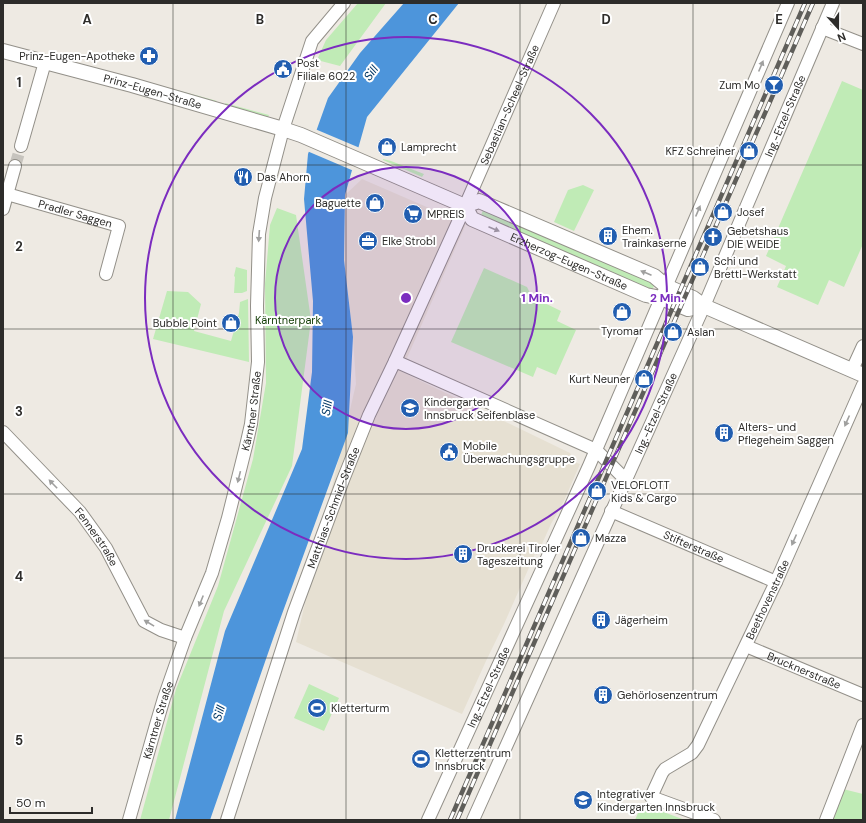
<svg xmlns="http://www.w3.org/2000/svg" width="866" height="823" font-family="'DM Sans',sans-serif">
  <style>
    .built { fill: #e6e0d2 }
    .green { fill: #c0ebb6 }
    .water { fill: #4d95db }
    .pier { fill: #eeeae3 }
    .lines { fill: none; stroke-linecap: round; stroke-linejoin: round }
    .minor-tunnel { stroke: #c7c4be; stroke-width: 12; stroke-dasharray: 12 6; stroke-linecap: butt }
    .minor-casing { stroke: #939089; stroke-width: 14 }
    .tertiary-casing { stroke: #939089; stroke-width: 16 }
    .minor { stroke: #fff; stroke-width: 12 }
    .tertiary { stroke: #fff; stroke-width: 14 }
    .rail-casing { stroke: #5f5e5a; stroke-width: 4.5 }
    .rail { stroke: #fff; stroke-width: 3; stroke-dasharray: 9; stroke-linecap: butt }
    .oneway { fill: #a0a09f }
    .grid { fill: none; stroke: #2d2c2a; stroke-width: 1; stroke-opacity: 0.55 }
    .ring { fill: none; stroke: #7b2cbf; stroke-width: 2 }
    .labels { text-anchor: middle; stroke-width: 4; stroke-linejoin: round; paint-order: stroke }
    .poi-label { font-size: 11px; fill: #2d2c2a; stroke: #fff; text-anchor: start }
    .street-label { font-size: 11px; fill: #2d2c2a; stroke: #fff }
    .park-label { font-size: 11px; fill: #113c04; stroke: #fff }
    .water-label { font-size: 12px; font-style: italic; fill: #003663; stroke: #fff }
    .grid-label { font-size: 13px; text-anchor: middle; font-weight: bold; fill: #2d2c2a; stroke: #fff; stroke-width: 4; stroke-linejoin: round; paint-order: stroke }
    .centre { fill: #7b2cbf; stroke: #fff; stroke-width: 2 }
    .ring-label { font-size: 12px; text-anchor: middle; font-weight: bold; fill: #7b2cbf; stroke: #fff; stroke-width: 4; stroke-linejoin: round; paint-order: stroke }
  </style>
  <rect width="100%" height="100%" fill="#eeeae3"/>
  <path class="built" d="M 362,179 L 466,224 L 407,358 L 398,370 L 570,453 L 574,462 L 580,464 L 564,501 L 551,524 L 537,555 L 535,554 L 504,624 L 486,661 L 462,714 L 296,642 L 356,384 L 353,337 L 344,260 L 345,195 Z"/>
  <path class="green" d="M 358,3 L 386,3 L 340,66 L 317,60 L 326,40 Z
    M 139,80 L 140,80 L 217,101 L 215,102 Z
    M 842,81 L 863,90 L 863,244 L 844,287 L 829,280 L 818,305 L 777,287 L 786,266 L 766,256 Z
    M 225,103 L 269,115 L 268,117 L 226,106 Z
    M 383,159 L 391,161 L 424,174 L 422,177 L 383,160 Z
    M 583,185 L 594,190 L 574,231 L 554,222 L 568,190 Z
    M 277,208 L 296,215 L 311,320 L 292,466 L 224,611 L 169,820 L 140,820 L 176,689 L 218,586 L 253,459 L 266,383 L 265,284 L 270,225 Z
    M 483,210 L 655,284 L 651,292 L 480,218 Z
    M 236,267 L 247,270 L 247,291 L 242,293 L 234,293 L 235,277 L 234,276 Z
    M 484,268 L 527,287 L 532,297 L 561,311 L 557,321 L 576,330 L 556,375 L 537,367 L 533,377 L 451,342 Z
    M 167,291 L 188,292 L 201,304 L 194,331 L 231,341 L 239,313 L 240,302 L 248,299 L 249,362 L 153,339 Z
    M 309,684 L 339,698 L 324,731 L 294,718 Z
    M 843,789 L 863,794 L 863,820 L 831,820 Z
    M 642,804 L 685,820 L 635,820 Z"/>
  <path class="water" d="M 404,3 L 459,3 L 367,117 L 345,195 L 344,260 L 353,337 L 348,433 L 274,636 L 210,820 L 175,820 L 225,631 L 302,449 L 312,372 L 313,301 L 304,199 L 308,154 L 328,98 L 360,53 Z"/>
  <path class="pier" d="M 315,129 L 360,148 L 354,171 L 307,151 Z"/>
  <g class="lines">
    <path class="minor-tunnel" d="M 15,166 L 21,146"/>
    <defs>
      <g id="minor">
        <path d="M 822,28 L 863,44"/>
        <path d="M 21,146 L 45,62"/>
        <path id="s1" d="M 7,194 L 119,226 L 106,274"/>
        <path d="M 3,209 L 15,166"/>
        <path d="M 395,361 L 596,450 L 625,479"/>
        <path d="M 852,370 L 863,346"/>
        <path id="s2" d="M 3,432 L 80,512 L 106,548 L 144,621 L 161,630 L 185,638"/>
        <path id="s3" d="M 611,511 L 776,582"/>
        <path id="s4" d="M 746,646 L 863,695"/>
        <path id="s5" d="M 129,820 L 156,725 L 164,698 L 185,638 L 212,573 L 228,518 L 246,446 L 251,424 L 258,362 L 257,306 L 259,234 L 265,198 L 283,129 L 312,41 L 344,3"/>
        <path id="s6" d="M 227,820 L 294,612 L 343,480 L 369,415 L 395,361 L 459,220 L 554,3"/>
        <path id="s7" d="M 428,820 L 589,466 L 788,3"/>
        <path id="s8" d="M 473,820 L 704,306 L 833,3"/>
        <path id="s9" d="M 714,820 L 651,797 L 662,773 L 665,769 L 692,753 L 698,745 L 776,582 L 863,385"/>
        <path d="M 826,820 L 863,725"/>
      </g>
      <g id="tertiary">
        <path id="s10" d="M 3,51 L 132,85 L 283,129 L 301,135 L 465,206 L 472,219 L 646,295 L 661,298 L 688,309 L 704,306"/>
        <path d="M 465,206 L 479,201 L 654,276 L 666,286 L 693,298 L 704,306 L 863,375"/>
      </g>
    </defs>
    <use href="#minor" class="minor-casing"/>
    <use href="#tertiary" class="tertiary-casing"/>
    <use href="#minor" class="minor"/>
    <use href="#tertiary" class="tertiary"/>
    <defs>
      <path id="rail" d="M 450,820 L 805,3
        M 457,820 L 813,3"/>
    </defs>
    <use href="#rail" class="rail-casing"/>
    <use href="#rail" class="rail"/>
  </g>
  <defs><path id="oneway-solid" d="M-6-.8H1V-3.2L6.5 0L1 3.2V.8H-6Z"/></defs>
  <g class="oneway">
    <use href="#oneway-solid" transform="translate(761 66) rotate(-67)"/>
    <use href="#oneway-solid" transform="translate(698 211) rotate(-67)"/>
    <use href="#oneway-solid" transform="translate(494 229) rotate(23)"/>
    <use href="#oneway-solid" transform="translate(259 236) rotate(94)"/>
    <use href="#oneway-solid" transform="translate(646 273) rotate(-157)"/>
    <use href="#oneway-solid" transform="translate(847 421) rotate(114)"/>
    <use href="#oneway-solid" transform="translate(239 477) rotate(104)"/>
    <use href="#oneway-solid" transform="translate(53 484) rotate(-134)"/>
    <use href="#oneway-solid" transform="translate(794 540) rotate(114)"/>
    <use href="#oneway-solid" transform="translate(201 601) rotate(112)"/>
    <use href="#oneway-solid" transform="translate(149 623) rotate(-149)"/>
  </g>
  <path class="grid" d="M 173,3 L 173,820M 346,3 L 346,820M 520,3 L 520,820M 693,3 L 693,820M 3,165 L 863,165M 3,329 L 863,329M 3,494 L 863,494M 3,658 L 863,658"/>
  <circle cx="406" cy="298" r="131" fill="#7b2cbf" fill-opacity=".12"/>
  <g class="ring">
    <circle cx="406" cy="298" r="131"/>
    <circle cx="406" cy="298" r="261"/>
  </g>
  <defs>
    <symbol id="pharmacy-disc" viewBox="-11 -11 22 22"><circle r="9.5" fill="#225eb0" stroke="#fff"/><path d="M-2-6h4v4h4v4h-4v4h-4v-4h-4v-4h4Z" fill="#fff"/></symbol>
    <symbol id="civic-disc" viewBox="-11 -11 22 22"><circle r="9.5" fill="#225eb0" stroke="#fff"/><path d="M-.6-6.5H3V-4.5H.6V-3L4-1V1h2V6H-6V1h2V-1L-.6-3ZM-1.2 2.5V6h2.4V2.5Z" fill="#fff"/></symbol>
    <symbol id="bar-disc" viewBox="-11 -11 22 22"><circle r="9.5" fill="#225eb0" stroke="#fff"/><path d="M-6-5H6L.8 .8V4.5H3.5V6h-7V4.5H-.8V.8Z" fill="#fff"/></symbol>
    <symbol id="shop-disc" viewBox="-11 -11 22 22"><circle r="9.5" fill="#225eb0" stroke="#fff"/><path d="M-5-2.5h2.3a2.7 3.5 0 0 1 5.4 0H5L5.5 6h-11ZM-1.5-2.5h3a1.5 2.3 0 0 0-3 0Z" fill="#fff"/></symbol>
    <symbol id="restaurant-disc" viewBox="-11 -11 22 22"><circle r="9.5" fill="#225eb0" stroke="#fff"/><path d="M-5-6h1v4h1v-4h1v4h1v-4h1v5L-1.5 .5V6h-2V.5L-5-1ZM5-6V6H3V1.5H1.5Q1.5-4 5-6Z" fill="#fff"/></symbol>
    <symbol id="supermarket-disc" viewBox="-11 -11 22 22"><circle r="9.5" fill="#225eb0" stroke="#fff"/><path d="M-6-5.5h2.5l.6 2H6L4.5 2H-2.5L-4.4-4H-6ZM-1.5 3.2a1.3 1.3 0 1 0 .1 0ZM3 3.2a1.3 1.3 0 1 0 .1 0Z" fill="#fff"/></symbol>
    <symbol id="building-disc" viewBox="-11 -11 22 22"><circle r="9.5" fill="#225eb0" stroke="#fff"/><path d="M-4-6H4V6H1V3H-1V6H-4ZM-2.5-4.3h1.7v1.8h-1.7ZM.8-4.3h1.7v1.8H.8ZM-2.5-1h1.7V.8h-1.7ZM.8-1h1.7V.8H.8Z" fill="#fff"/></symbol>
    <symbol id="church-disc" viewBox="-11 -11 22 22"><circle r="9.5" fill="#225eb0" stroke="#fff"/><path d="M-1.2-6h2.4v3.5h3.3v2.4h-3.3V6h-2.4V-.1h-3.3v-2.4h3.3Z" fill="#fff"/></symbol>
    <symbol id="office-disc" viewBox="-11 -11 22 22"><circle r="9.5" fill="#225eb0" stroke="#fff"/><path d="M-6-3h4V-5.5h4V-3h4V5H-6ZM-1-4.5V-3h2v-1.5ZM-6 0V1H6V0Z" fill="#fff"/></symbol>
    <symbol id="school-disc" viewBox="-11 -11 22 22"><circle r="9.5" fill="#225eb0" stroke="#fff"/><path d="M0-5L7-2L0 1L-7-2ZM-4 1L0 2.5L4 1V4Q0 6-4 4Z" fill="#fff"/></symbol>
    <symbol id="stadium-disc" viewBox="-11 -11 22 22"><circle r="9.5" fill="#225eb0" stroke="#fff"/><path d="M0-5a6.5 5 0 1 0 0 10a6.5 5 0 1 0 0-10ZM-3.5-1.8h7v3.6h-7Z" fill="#fff"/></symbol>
  </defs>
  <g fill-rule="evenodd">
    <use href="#pharmacy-disc" x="138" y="45" width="22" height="22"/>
    <use href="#civic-disc" x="272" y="58" width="22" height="22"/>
    <use href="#bar-disc" x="763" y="74" width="22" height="22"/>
    <use href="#shop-disc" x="376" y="136" width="22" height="22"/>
    <use href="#shop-disc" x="738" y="140" width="22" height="22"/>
    <use href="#restaurant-disc" x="232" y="166" width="22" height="22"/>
    <use href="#shop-disc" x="364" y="192" width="22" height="22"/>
    <use href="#shop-disc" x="712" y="201" width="22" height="22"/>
    <use href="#supermarket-disc" x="402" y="203" width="22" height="22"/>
    <use href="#building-disc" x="597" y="225" width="22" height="22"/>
    <use href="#church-disc" x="702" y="226" width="22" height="22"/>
    <use href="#office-disc" x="357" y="230" width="22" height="22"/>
    <use href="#shop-disc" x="689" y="256" width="22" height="22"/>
    <use href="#shop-disc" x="611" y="301" width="22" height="22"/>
    <use href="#shop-disc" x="220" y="312" width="22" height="22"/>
    <use href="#shop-disc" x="662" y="321" width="22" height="22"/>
    <use href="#shop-disc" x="633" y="368" width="22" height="22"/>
    <use href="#school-disc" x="399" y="397" width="22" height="22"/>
    <use href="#building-disc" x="713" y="422" width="22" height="22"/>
    <use href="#civic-disc" x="438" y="441" width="22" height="22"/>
    <use href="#shop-disc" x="586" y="480" width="22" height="22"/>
    <use href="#shop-disc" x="570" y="527" width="22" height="22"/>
    <use href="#building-disc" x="452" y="543" width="22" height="22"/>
    <use href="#building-disc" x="590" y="609" width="22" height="22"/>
    <use href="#building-disc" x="592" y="684" width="22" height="22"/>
    <use href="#stadium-disc" x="306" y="697" width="22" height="22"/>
    <use href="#stadium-disc" x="410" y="748" width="22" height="22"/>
    <use href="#school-disc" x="572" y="789" width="22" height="22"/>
  </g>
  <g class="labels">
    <g class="poi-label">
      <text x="135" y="60" text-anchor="end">Prinz-Eugen-Apotheke</text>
      <text x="297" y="67">Post<tspan x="297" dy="13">Filiale 6022</tspan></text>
      <text x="760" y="89" text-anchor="end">Zum Mo</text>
      <text x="401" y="151">Lamprecht</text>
      <text x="735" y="155" text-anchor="end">KFZ Schreiner</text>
      <text x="257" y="181">Das Ahorn</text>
      <text x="361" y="207" text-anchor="end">Baguette</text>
      <text x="737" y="216">Josef</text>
      <text x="427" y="218">MPREIS</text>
      <text x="622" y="234">Ehem.<tspan x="622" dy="13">Trainkaserne</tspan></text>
      <text x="727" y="235">Gebetshaus<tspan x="727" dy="13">DIE WEIDE</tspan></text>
      <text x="382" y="245">Elke Strobl</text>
      <text x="714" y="265">Schi und<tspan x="714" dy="13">Brettl-Werkstatt</tspan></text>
      <text x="217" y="327" text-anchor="end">Bubble Point</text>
      <text x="622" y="335" text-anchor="middle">Tyromar</text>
      <text x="687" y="336">Aslan</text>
      <text x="630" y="383" text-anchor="end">Kurt Neuner</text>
      <text x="424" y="406">Kindergarten<tspan x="424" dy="13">Innsbruck Seifenblase</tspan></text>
      <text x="738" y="431">Alters- und<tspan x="738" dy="13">Pflegeheim Saggen</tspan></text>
      <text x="463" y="450">Mobile<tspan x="463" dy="13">Überwachungsgruppe</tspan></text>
      <text x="611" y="489">VELOFLOTT<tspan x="611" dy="13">Kids &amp; Cargo</tspan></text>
      <text x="595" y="542">Mazza</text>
      <text x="477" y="552">Druckerei Tiroler<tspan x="477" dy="13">Tageszeitung</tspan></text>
      <text x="615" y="624">Jägerheim</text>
      <text x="617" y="699">Gehörlosenzentrum</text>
      <text x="331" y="712">Kletterturm</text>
      <text x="435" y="757">Kletterzentrum<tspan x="435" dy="13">Innsbruck</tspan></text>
      <text x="597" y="798">Integrativer<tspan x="597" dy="13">Kindergarten Innsbruck</tspan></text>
    </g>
    <g class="street-label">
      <text dy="4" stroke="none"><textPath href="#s10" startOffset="155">Prinz-Eugen-Straße</textPath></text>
      <text dy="4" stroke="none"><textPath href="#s6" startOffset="770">Sebastian-Scheel-Straße</textPath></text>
      <text dy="4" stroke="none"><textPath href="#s8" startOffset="770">Ing.-Etzel-Straße</textPath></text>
      <text dy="4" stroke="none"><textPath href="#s1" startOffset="71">Pradler Saggen</textPath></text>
      <text dy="4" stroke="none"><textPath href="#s10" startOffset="609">Erzherzog-Eugen-Straße</textPath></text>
      <text dy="4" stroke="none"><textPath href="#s5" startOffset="428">Kärntner Straße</textPath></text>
      <text dy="4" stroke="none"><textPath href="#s8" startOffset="446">Ing.-Etzel-Straße</textPath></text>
      <text dy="4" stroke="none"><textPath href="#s6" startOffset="330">Matthias-Schmid-Straße</textPath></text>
      <text dy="4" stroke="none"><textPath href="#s2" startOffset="141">Fennerstraße</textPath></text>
      <text dy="4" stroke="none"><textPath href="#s3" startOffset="90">Stifterstraße</textPath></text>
      <text dy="4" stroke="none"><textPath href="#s9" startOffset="301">Beethovenstraße</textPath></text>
      <text dy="4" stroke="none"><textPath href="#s4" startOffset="63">Brucknerstraße</textPath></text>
      <text dy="4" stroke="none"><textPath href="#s7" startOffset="146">Ing.-Etzel-Straße</textPath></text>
      <text dy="4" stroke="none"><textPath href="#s5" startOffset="104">Kärntner Straße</textPath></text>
    </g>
    <g class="park-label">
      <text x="288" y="324">Kärntnerpark</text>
    </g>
    <g class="water-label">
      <text transform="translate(371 73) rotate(-54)" y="4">Sill</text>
      <text transform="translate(327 408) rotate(-80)" y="4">Sill</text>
      <text transform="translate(219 713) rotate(-73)" y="4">Sill</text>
    </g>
  </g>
  <g class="grid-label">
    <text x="87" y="24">A</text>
    <text x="260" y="24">B</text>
    <text x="433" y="24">C</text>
    <text x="606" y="24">D</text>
    <text x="779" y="24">E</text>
    <text x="19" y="87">1</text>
    <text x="19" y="251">2</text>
    <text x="19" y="416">3</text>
    <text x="19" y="581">4</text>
    <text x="19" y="745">5</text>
  </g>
  <circle cx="406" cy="298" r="6" class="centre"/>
  <g class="ring-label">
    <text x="537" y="302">1 Min.</text>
    <text x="667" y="302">2 Min.</text>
  </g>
  <rect width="866" height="823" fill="none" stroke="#2d2c2a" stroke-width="8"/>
  <g transform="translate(838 28) rotate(159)" stroke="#ffffff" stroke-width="3" paint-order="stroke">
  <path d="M0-3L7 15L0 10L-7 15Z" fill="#2d2c2a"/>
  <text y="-6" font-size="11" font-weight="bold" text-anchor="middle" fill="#2d2c2a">N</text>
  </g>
  <path d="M10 807v6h82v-6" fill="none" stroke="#2d2c2a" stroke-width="2"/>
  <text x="16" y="807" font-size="12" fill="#2d2c2a" stroke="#ffffff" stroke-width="3" paint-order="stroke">50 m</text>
</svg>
